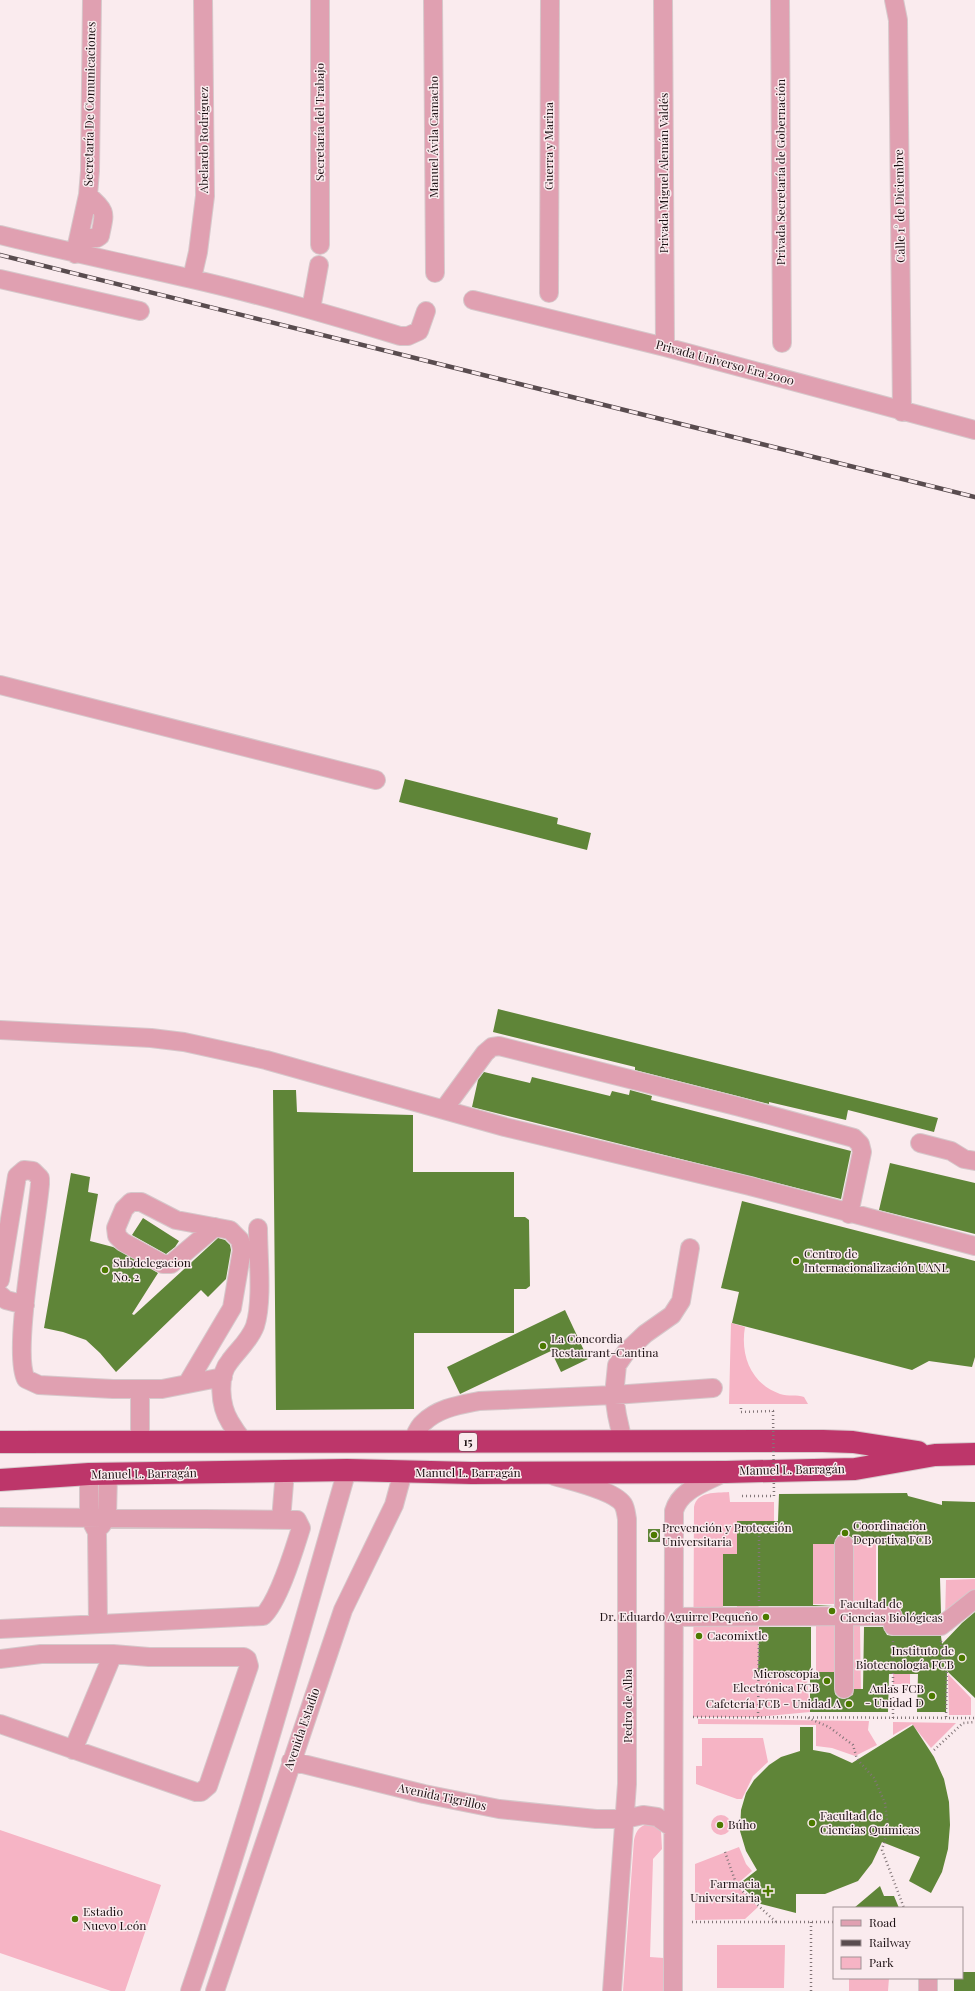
<svg xmlns="http://www.w3.org/2000/svg" width="975" height="1991" font-family="'Playfair Display',serif">
  <style>
    .green { fill: #f6b4c5; fill-rule: evenodd }
    .building { fill: #5f8538 }
    .lines { fill: none; stroke-linecap: round; stroke-linejoin: round }
    .minor-casing { stroke: #d6c8cb; stroke-width: 20 }
    .highway-casing { stroke: #d6c8cb; stroke-width: 24 }
    .path { stroke: #827578; stroke-width: 2.5; stroke-dasharray: 1 3; stroke-linecap: butt }
    .minor { stroke: #e0a0b1; stroke-width: 18 }
    .highway { stroke: #bd366a; stroke-width: 22 }
    .rail-casing { stroke: #594c4f; stroke-width: 4.5 }
    .rail { stroke: #faebee; stroke-width: 3; stroke-dasharray: 9; stroke-linecap: butt }
    .path-bridge { stroke: #827578; stroke-width: 2.5; stroke-dasharray: 1 3; stroke-linecap: butt }
    .poi-dot { fill: #4c7a00; stroke: #faebee; stroke-width: 1.5 }
    .labels { text-anchor: middle; stroke-width: 3; stroke-linejoin: round; paint-order: stroke }
    .shield { fill: #faebee; stroke: #5f5255; stroke-width: 1 }
    .shield-label { font-size: 11px; font-weight: bold; fill: #1c1013 }
    .street-label { font-size: 12px; fill: #1c1013; stroke: #faebee }
    .poi-label { font-size: 12px; fill: #1c1013; stroke: #faebee; text-anchor: start }
  </style>
  <rect width="100%" height="100%" fill="#faebee"/>
  <path class="green" d="M 731,1323 L 745,1327 C 740,1355 751,1384 780,1394 C 788,1397 797,1394 804,1397 L 808,1404 L 729,1404 Z
    M 729,1492 L 730,1502 L 774,1502 L 774,1521 L 737,1521 L 737,1535 L 759,1535 L 758,1678 L 807,1678 L 810,1712 L 758,1717 L 693,1717 L 694,1507 C 697,1491 716,1493 729,1492 ZM 723,1555 L 737,1555 L 737,1617 L 723,1617 Z
    M 876,1539 L 876,1604 L 812,1604 L 812,1544 L 863,1544 Z
    M 975,1579 L 975,1607 L 951,1631 L 945,1619 L 946,1580 Z
    M 816,1626 L 860,1626 L 861,1696 L 851,1696 L 851,1690 L 836,1672 L 816,1672 Z
    M 893,1626 L 899,1626 L 899,1674 L 910,1674 L 910,1684 L 893,1684 Z
    M 948,1674 L 971,1698 L 971,1715 L 949,1715 Z
    M 698,1719 L 869,1721 L 868,1730 L 877,1745 L 855,1756 L 832,1748 L 816,1746 L 816,1725 L 698,1724 Z
    M 893,1722 L 956,1723 L 931,1748 L 912,1724 L 893,1735 Z
    M 702,1738 L 763,1738 L 768,1762 L 753,1776 L 742,1799 L 737,1799 L 696,1784 L 696,1766 L 702,1766 Z
    M711 1825a10 10 0 1 1 20 0a10 10 0 1 1-20 0Z
    M 651,1824 L 661,1831 L 662,1849 L 653,1859 L 650,1957 L 664,1958 L 663,1991 L 623,1991 L 634,1840 C 636,1830 641,1824 651,1824 Z
    M 0,1830 L 161,1885 L 125,1991 L 111,1991 L 0,1953 Z
    M 739,1847 L 746,1864 L 752,1871 L 736,1885 L 758,1907 L 745,1919 L 695,1920 L 695,1864 Z
    M 717,1945 L 785,1945 L 784,1988 L 717,1988 Z
    M 849,1978 L 889,1978 L 888,1991 L 849,1991 Z"/>
  <path class="building" d="M 405,779 L 558,818 L 557,824 L 591,833 L 587,850 L 399,802 Z
    M 498,1009 L 938,1118 L 934,1132 L 848,1110 L 846,1120 L 769,1102 L 769,1104 L 635,1070 L 635,1067 L 493,1032 Z
    M 484,1072 L 530,1083 L 532,1077 L 610,1096 L 612,1091 L 629,1095 L 630,1090 L 652,1096 L 651,1100 L 851,1151 L 841,1199 L 472,1107 L 478,1080 Z
    M 273,1090 L 296,1090 L 297,1112 L 413,1115 L 413,1172 L 514,1172 L 514,1217 L 525,1217 L 529,1220 L 530,1286 L 526,1289 L 514,1289 L 514,1333 L 414,1333 L 414,1409 L 276,1410 Z
    M 890,1163 L 975,1183 L 975,1234 L 879,1210 Z
    M 71,1173 L 90,1177 L 88,1192 L 98,1194 L 90,1241 L 113,1247 L 158,1273 L 132,1314 L 134,1315 L 218,1238 L 225,1240 L 230,1245 L 231,1250 L 226,1279 L 208,1297 L 201,1290 L 116,1372 L 100,1353 L 86,1340 L 63,1332 L 44,1328 Z
    M 742,1201 L 975,1261 L 975,1357 L 972,1367 L 929,1361 L 912,1370 L 732,1323 L 739,1292 L 721,1288 Z
    M 143,1218 L 179,1241 L 175,1247 L 166,1254 L 132,1235 Z
    M 565,1310 L 588,1359 L 561,1372 L 551,1351 L 460,1394 L 447,1367 Z
    M 907,1493 L 908,1496 L 942,1505 L 942,1501 L 975,1502 L 975,1578 L 940,1578 L 941,1613 L 937,1616 L 903,1616 L 899,1607 L 893,1606 L 854,1606 L 878,1605 L 878,1544 L 854,1544 L 853,1538 L 844,1534 L 838,1535 L 834,1544 L 813,1544 L 813,1605 L 834,1606 L 723,1606 L 723,1554 L 737,1554 L 737,1521 L 778,1521 L 779,1494 Z
    M 648,1529 L 660,1529 L 660,1542 L 648,1542 Z
    M 975,1612 L 975,1698 L 947,1671 L 946,1712 L 917,1712 L 918,1674 L 889,1674 L 888,1712 L 810,1712 L 810,1678 L 758,1678 L 759,1627 L 811,1627 L 811,1672 L 834,1672 L 835,1694 L 839,1698 L 844,1699 L 853,1695 L 854,1689 L 863,1689 L 864,1627 L 883,1627 L 887,1635 L 893,1636 L 941,1636 L 942,1644 L 962,1623 Z
    M 913,1725 L 934,1757 L 944,1779 L 949,1802 L 950,1825 L 948,1849 L 942,1872 L 931,1893 L 909,1881 L 920,1857 L 882,1842 L 872,1863 L 858,1881 L 825,1894 L 796,1894 L 796,1913 L 761,1904 L 739,1884 L 757,1870 L 746,1851 L 740,1831 L 741,1810 L 746,1793 L 754,1780 L 769,1765 L 781,1757 L 800,1751 L 800,1727 L 813,1727 L 813,1750 L 830,1753 L 852,1763 Z
    M 880,1886 L 884,1896 L 894,1896 L 899,1908 L 854,1908 Z
    M 962,1972 L 975,1972 L 975,1991 L 954,1991 L 954,1978 L 962,1978 Z"/>
  <g class="lines">
    <defs>
      <path id="minor" d="M 433,0 L 435,273
        M 663,0 L 665,347
        M 780,0 L 782,343
        M 894,0 L 898,20 L 902,412
        M 0,235 C 64,251 128,264 192,279 C 262,295 331,315 400,336 L 408,336 L 419,331 L 426,311
        M 79,238 L 97,238 L 100,236 C 105,211 107,213 88,195
        M 320,245 L 320,0
        M 75,254 L 88,195 L 90,171 L 92,0
        M 192,278 L 198,252 L 205,196 L 203,0
        M 0,279 L 140,311
        M 549,293 L 550,0
        M 473,300 L 665,347 L 975,430
        M 311,309 L 319,265
        M 0,685 L 376,780
        M 0,1030 L 151,1038 L 184,1042 L 266,1060 L 505,1127 L 750,1186 L 975,1246
        M 444,1109 L 485,1053 L 492,1047 L 499,1046 L 740,1107 L 854,1138 L 860,1144 L 862,1152 L 849,1214
        M 920,1143 L 951,1151 L 964,1159 L 975,1161
        M 690,1248 L 681,1301 L 672,1315 L 645,1334 L 626,1352 L 617,1365 L 614,1395 L 713,1388
        M 0,1280 L 17,1176 L 24,1170 L 33,1171 L 40,1178 L 40,1184 C 37,1222 12,1353 26,1379 L 39,1385 L 113,1389 L 162,1389 L 223,1377
        M 0,1295 L 6,1300 L 25,1305
        M 187,1384 L 232,1308 L 242,1250 L 240,1240 L 230,1230 L 176,1220 L 141,1202 L 131,1202 L 124,1209 L 116,1228 L 117,1236 L 123,1242 L 163,1264 L 171,1264 L 215,1227
        M 140,1389 L 140,1443
        M 244,1442 C 239,1436 234,1429 230,1422 C 220,1406 217,1376 230,1361 C 238,1350 250,1340 255,1326 C 263,1301 258,1256 258,1228
        M 412,1442 C 415,1436 418,1427 423,1423 C 438,1408 459,1405 479,1401 L 614,1395 L 617,1415 L 623,1442
        M 89,1474 L 89,1517 L 97,1532 L 98,1624
        M 554,1476 C 571,1481 613,1490 623,1504 C 626,1509 626,1514 627,1519 L 627,1784 L 612,1991
        M 0,1517 L 297,1520 L 301,1528 C 294,1550 279,1601 263,1616 L 0,1629
        M 281,1520 L 285,1471
        M 101,1526 L 107,1517 L 108,1474
        M 844,1544 L 844,1689
        M 672,1617 L 893,1616 L 893,1626 L 941,1626 L 975,1599
        M 0,1659 L 41,1654 L 113,1654 L 149,1657 L 244,1657 L 247,1659 L 249,1666 L 208,1786 L 201,1792 L 196,1792 L 0,1724
        M 73,1750 L 113,1654
        M 291,1761 L 424,1794 L 499,1809 L 596,1819 L 625,1819 L 643,1815 L 657,1817 L 673,1828
        M 928,1978 L 928,1991
        M 190,1991 C 249,1819 297,1645 347,1470
        M 215,1991 L 343,1610 L 394,1505 L 403,1472
        M 673,1991 L 674,1511 C 680,1489 707,1482 725,1472"/>
      <path id="highway" d="M 0,1442 L 823,1441 L 853,1442 L 918,1452
        M 0,1480 L 89,1474 L 347,1470 L 472,1473 L 726,1472 L 855,1469 L 935,1455 L 975,1454"/>
    </defs>
    <use href="#minor" class="minor-casing"/>
    <use href="#highway" class="highway-casing"/>
    <path class="path" d="M 759,1601 L 759,1535
      M 893,1641 L 893,1718
      M 941,1641 L 942,1659 L 947,1659 L 946,1718
      M 693,1717 L 975,1718
      M 758,1717 L 759,1632
      M 808,1718 L 829,1727 L 853,1745 L 857,1759 L 874,1778 L 885,1803 L 888,1828 L 882,1850 L 904,1908
      M 934,1750 L 963,1723 L 975,1722
      M 725,1852 L 737,1886 L 776,1922
      M 692,1922 L 834,1922
      M 811,1922 L 811,1991"/>
    <use href="#minor" class="minor"/>
    <use href="#highway" class="highway"/>
    <defs>
      <path id="rail" d="M 0,255 L 975,497"/>
    </defs>
    <use href="#rail" class="rail-casing"/>
    <use href="#rail" class="rail"/>
    <path class="path-bridge" d="M 741,1408 L 741,1412 L 773,1411 L 774,1496 L 742,1496"/>
  </g>
  <g class="poi-dot">
    <circle cx="796" cy="1261" r="4"/>
    <circle cx="105" cy="1270" r="4"/>
    <circle cx="543" cy="1346" r="4"/>
    <circle cx="845" cy="1533" r="4"/>
    <circle cx="654" cy="1535" r="4"/>
    <circle cx="832" cy="1611" r="4"/>
    <circle cx="766" cy="1617" r="4"/>
    <circle cx="699" cy="1636" r="4"/>
    <circle cx="962" cy="1658" r="4"/>
    <circle cx="827" cy="1681" r="4"/>
    <circle cx="932" cy="1696" r="4"/>
    <circle cx="849" cy="1704" r="4"/>
    <circle cx="812" cy="1823" r="4"/>
    <circle cx="720" cy="1825" r="4"/>
    <path d="M766 1885h4v4h4v4h-4v4h-4v-4h-4v-4h4z"/>
    <circle cx="75" cy="1919" r="4"/>
  </g>
  <g class="labels">
    <rect class="shield" x="459" y="1433" width="18" height="18" rx="3"/>
    <g class="shield-label">
      <text x="468" y="1446">15</text>
    </g>
    <g class="street-label">
      <text transform="translate(90 104) rotate(-89)" y="4">Secretaría De Comunicaciones</text>
      <text transform="translate(320 122) rotate(-90)" y="4">Secretaría del Trabajo</text>
      <text transform="translate(434 137) rotate(-90)" y="4">Manuel Ávila Camacho</text>
      <text transform="translate(204 140) rotate(-90)" y="4">Abelardo Rodríguez</text>
      <text transform="translate(549 146) rotate(-90)" y="4">Guerra y Marina</text>
      <text transform="translate(781 172) rotate(-90)" y="4">Privada Secretaría de Gobernación</text>
      <text transform="translate(664 173) rotate(-90)" y="4">Privada Miguel Alemán Valdés</text>
      <text transform="translate(900 206) rotate(-91)" y="4">Calle 1° de Diciembre</text>
      <text transform="translate(725 363) rotate(15)" y="4">Privada Universo Era 2000</text>
      <text transform="translate(792 1470) rotate(-1)" y="4">Manuel L. Barragán</text>
      <text x="468" y="1477">Manuel L. Barragán</text>
      <text transform="translate(144 1474) rotate(-1)" y="4">Manuel L. Barragán</text>
      <text transform="translate(628 1706) rotate(-90)" y="4">Pedro de Alba</text>
      <text transform="translate(302 1729) rotate(-71)" y="4">Avenida Estadio</text>
      <text transform="translate(442 1797) rotate(12)" y="4">Avenida Tigrillos</text>
    </g>
    <g class="poi-label">
      <text x="804" y="1258">Centro de<tspan x="804" dy="14">Internacionalización UANL</tspan></text>
      <text x="113" y="1267">Subdelegacion<tspan x="113" dy="14">No. 2</tspan></text>
      <text x="551" y="1343">La Concordia<tspan x="551" dy="14">Restaurant-Cantina</tspan></text>
      <text x="853" y="1530">Coordinación<tspan x="853" dy="14">Deportiva FCB</tspan></text>
      <text x="662" y="1532">Prevención y Protección<tspan x="662" dy="14">Universitaria</tspan></text>
      <text x="840" y="1608">Facultad de<tspan x="840" dy="14">Ciencias Biológicas</tspan></text>
      <text x="758" y="1621" text-anchor="end">Dr. Eduardo Aguirre Pequeño</text>
      <text x="707" y="1640">Cacomixtle</text>
      <text x="954" y="1655" text-anchor="end">Instituto de<tspan x="954" dy="14">Biotecnología FCB</tspan></text>
      <text x="819" y="1678" text-anchor="end">Microscopía<tspan x="819" dy="14">Electrónica FCB</tspan></text>
      <text x="924" y="1693" text-anchor="end">Aulas FCB<tspan x="924" dy="14">- Unidad D</tspan></text>
      <text x="841" y="1708" text-anchor="end">Cafetería FCB - Unidad A</text>
      <text x="820" y="1820">Facultad de<tspan x="820" dy="14">Ciencias Químicas</tspan></text>
      <text x="728" y="1829">Búho</text>
      <text x="760" y="1888" text-anchor="end">Farmacia<tspan x="760" dy="14">Universitaria</tspan></text>
      <text x="83" y="1916">Estadio<tspan x="83" dy="14">Nuevo León</tspan></text>
    </g>
  </g>
  <rect x="833" y="1907" width="130" height="72" fill="#faebee" stroke="#a19396"/>
  <rect x="841" y="1920" width="20" height="6" fill="#e0a0b1" stroke="#a19396"/>
  <text x="869" y="1927" font-size="12" fill="#1c1013">Road</text>
  <rect x="841" y="1940" width="20" height="6" fill="#594c4f" stroke="#a19396"/>
  <text x="869" y="1947" font-size="12" fill="#1c1013">Railway</text>
  <rect x="841" y="1957" width="20" height="12" fill="#f6b4c5" stroke="#a19396"/>
  <text x="869" y="1967" font-size="12" fill="#1c1013">Park</text>
</svg>
